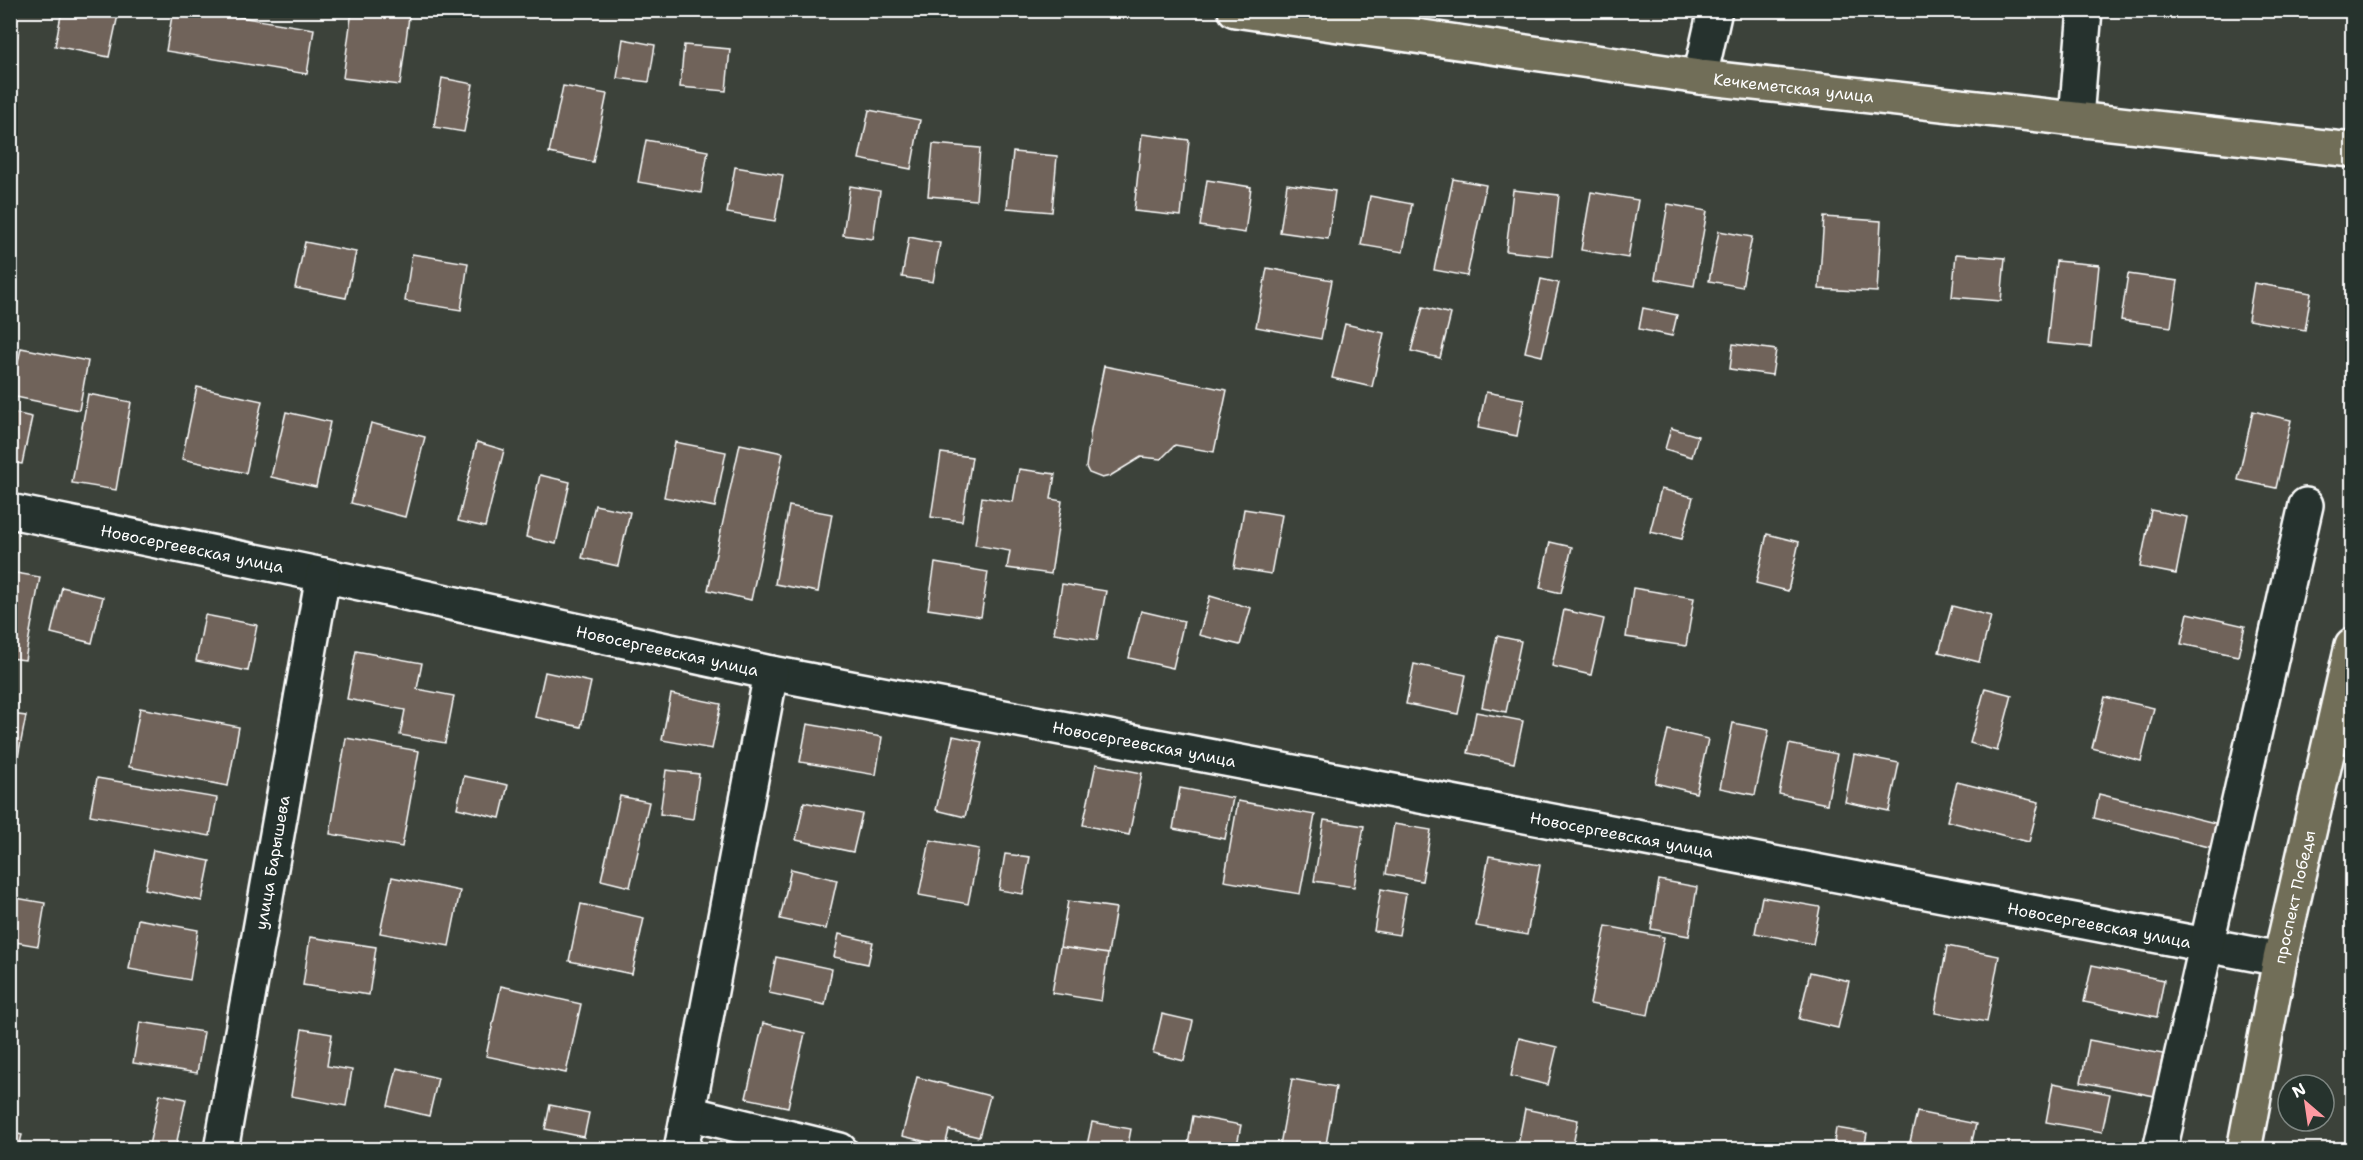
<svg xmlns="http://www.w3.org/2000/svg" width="2363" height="1160" font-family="'Shantell Sans',sans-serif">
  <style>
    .building { fill: #70645a; stroke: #fff; stroke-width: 1.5 }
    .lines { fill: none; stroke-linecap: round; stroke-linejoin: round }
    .minor-casing { stroke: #fff; stroke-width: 38 }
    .major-casing { stroke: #fff; stroke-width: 38 }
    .minor { stroke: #26332d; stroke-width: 33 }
    .major { stroke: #716e59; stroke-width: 33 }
    .labels { text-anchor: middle; stroke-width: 4.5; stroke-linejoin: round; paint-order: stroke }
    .street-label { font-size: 16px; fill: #fff; stroke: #26332d }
  </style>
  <rect width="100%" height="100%" fill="#3c423a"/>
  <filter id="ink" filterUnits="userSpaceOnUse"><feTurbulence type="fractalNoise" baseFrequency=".0167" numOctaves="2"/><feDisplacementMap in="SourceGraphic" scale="12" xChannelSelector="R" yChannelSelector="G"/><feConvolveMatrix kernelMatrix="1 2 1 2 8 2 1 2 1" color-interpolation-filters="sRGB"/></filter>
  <g filter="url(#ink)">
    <path class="building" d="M 62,10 L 119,10 L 109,57 L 55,46 Z
      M 173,10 L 196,10 L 314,29 L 307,74 L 166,51 Z
      M 352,10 L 409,17 L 400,85 L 343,78 Z
      M 623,39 L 655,45 L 649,82 L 617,78 Z
      M 684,45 L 730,49 L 726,91 L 680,87 Z
      M 442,78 L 473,84 L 464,132 L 434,127 Z
      M 563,86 L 607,94 L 593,162 L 549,153 Z
      M 869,110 L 920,120 L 911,169 L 859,159 Z
      M 1142,134 L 1189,140 L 1181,216 L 1134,211 Z
      M 646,140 L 708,151 L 701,193 L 638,182 Z
      M 933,144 L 980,148 L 976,200 L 928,196 Z
      M 1013,152 L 1057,156 L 1052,212 L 1007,208 Z
      M 735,167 L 783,175 L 775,221 L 727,213 Z
      M 1453,179 L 1486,185 L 1467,276 L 1434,270 Z
      M 1207,180 L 1251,187 L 1245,233 L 1200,226 Z
      M 1287,184 L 1335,191 L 1328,239 L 1280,232 Z
      M 850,186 L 880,191 L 873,239 L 843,235 Z
      M 1513,190 L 1559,195 L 1552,256 L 1506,251 Z
      M 1591,192 L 1638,200 L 1628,258 L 1581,250 Z
      M 1370,196 L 1412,204 L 1403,252 L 1361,245 Z
      M 1668,204 L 1707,211 L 1694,286 L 1655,279 Z
      M 1824,217 L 1881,221 L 1877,292 L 1819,289 Z
      M 1719,231 L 1752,237 L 1742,287 L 1709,281 Z
      M 909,237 L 940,243 L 933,282 L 902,277 Z
      M 305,242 L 356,252 L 346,298 L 295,288 Z
      M 412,254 L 468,263 L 461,310 L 405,301 Z
      M 1956,254 L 2005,258 L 2001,301 L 1952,297 Z
      M 2056,261 L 2099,265 L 2091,347 L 2047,343 Z
      M 1267,268 L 1332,280 L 1321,339 L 1256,327 Z
      M 2128,274 L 2178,281 L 2171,327 L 2121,320 Z
      M 1541,279 L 1559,283 L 1542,356 L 1525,352 Z
      M 2254,283 L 2311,293 L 2305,330 L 2248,320 Z
      M 1423,307 L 1451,314 L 1440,358 L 1411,351 Z
      M 1643,308 L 1677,315 L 1672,336 L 1639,329 Z
      M 1345,324 L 1384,333 L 1372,387 L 1332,378 Z
      M 1733,344 L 1776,350 L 1772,375 L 1730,369 Z
      M 21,348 L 88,361 L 79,410 L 11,396 Z
      M 1104,366 L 1227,390 L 1214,452 L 1175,445 L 1161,459 L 1141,457 L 1110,476 L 1102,478 L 1089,473 L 1086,467 L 1091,429 Z
      M 197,387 L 262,401 L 246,473 L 182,459 Z
      M 1486,392 L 1524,399 L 1517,436 L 1478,428 Z
      M 88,394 L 131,402 L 116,490 L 72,483 Z
      M 2253,411 L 2291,420 L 2276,488 L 2238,480 Z
      M 10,412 L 32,417 L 22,464 L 10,462 Z
      M 286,412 L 330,422 L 316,487 L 271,477 Z
      M 371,423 L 425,437 L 405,517 L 351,503 Z
      M 1671,428 L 1698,436 L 1692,457 L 1665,449 Z
      M 477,442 L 504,450 L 485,527 L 458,521 Z
      M 675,442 L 726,452 L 715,507 L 664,497 Z
      M 740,444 L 783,453 L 751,600 L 708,590 Z
      M 941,453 L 972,457 L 962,521 L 931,517 Z
      M 1019,469 L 1055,474 L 1051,499 L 1062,501 L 1051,574 L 1007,568 L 1010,551 L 975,545 L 982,497 L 1013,502 Z
      M 540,475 L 570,482 L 556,544 L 526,537 Z
      M 1661,489 L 1693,497 L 1682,539 L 1650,532 Z
      M 595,505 L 630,512 L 618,566 L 582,558 Z
      M 789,506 L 832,514 L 818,592 L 775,584 Z
      M 1244,509 L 1282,515 L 1271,574 L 1234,568 Z
      M 2151,510 L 2187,517 L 2176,574 L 2140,567 Z
      M 1767,534 L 1799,542 L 1788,591 L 1756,583 Z
      M 1550,542 L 1572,547 L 1561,593 L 1540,588 Z
      M 935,563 L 988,572 L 981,617 L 928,609 Z
      M 10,572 L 40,577 L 25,660 L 10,658 Z
      M 1062,584 L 1106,591 L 1097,640 L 1054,633 Z
      M 62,587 L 103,597 L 92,643 L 51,633 Z
      M 1633,588 L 1694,598 L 1686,646 L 1626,637 Z
      M 1210,596 L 1251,608 L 1240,645 L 1199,635 Z
      M 1952,606 L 1991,616 L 1979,662 L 1939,652 Z
      M 1564,610 L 1604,619 L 1591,675 L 1552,666 Z
      M 1141,611 L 1184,621 L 1173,668 L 1129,658 Z
      M 2188,613 L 2245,626 L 2238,656 L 2181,644 Z
      M 205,615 L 257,625 L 248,671 L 196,661 Z
      M 1497,636 L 1521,641 L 1506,712 L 1482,707 Z
      M 356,651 L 422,663 L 417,689 L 454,696 L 445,743 L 400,735 L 405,710 L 347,699 Z
      M 1414,664 L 1466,675 L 1458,714 L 1406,704 Z
      M 545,672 L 591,682 L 581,727 L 535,717 Z
      M 1985,688 L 2012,695 L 1997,751 L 1970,743 Z
      M 671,694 L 721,704 L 712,749 L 662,740 Z
      M 2105,697 L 2154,708 L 2141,761 L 2092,748 Z
      M 140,708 L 239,727 L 228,786 L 129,767 Z
      M 1476,712 L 1523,721 L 1514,763 L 1468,753 Z
      M 10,714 L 26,716 L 11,792 L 10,791 Z
      M 1733,723 L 1769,730 L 1755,795 L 1720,788 Z
      M 807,724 L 882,737 L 876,775 L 800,762 Z
      M 1668,730 L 1708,739 L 1696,793 L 1655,783 Z
      M 953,736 L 982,742 L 965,817 L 936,810 Z
      M 346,738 L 419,751 L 402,847 L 330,834 Z
      M 1789,744 L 1837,754 L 1827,804 L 1779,794 Z
      M 1854,754 L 1899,763 L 1889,811 L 1845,802 Z
      M 1096,764 L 1142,773 L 1129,835 L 1083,825 Z
      M 666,770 L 699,774 L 693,819 L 660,814 Z
      M 464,776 L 508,785 L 500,818 L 457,808 Z
      M 97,778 L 217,798 L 210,836 L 90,815 Z
      M 1957,782 L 2039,802 L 2029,842 L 1947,821 Z
      M 1180,788 L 1233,798 L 1225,839 L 1173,829 Z
      M 2099,794 L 2223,825 L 2217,849 L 2094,818 Z
      M 620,796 L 649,802 L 630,887 L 601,880 Z
      M 1238,801 L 1315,815 L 1300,894 L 1224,881 Z
      M 804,802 L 862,814 L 853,852 L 796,840 Z
      M 1324,820 L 1364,826 L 1354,887 L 1314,881 Z
      M 1394,824 L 1431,830 L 1422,881 L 1386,874 Z
      M 930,840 L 979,849 L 968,904 L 919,895 Z
      M 153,850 L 210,861 L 202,901 L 145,889 Z
      M 1005,854 L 1030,857 L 1023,894 L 999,890 Z
      M 1489,856 L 1540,865 L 1527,935 L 1476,926 Z
      M 791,869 L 837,880 L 826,929 L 780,919 Z
      M 392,877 L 460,891 L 449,946 L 380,933 Z
      M 1659,880 L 1697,887 L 1689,936 L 1651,929 Z
      M 1381,889 L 1406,894 L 1399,935 L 1374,931 Z
      M 10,897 L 45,903 L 38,946 L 10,941 Z
      M 1762,897 L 1820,907 L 1813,944 L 1755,933 Z
      M 1068,901 L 1116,908 L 1108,954 L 1060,947 Z
      M 581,904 L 644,918 L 632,974 L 569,961 Z
      M 138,919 L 198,930 L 190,980 L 129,969 Z
      M 1606,926 L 1664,937 L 1648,1015 L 1590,1004 Z
      M 839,934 L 873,942 L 868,964 L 834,957 Z
      M 310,937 L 376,947 L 369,995 L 303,985 Z
      M 1947,946 L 1999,956 L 1987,1022 L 1935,1013 Z
      M 1060,947 L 1108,954 L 1101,1001 L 1052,993 Z
      M 776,957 L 832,969 L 825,1005 L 769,993 Z
      M 2092,965 L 2164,980 L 2157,1017 L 2084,1002 Z
      M 1810,972 L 1849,981 L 1838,1028 L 1799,1019 Z
      M 501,986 L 581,1004 L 566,1073 L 486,1056 Z
      M 1162,1014 L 1193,1021 L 1184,1061 L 1153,1053 Z
      M 140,1022 L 204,1032 L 197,1073 L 133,1063 Z
      M 763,1023 L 805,1033 L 788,1107 L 746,1098 Z
      M 302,1029 L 332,1034 L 327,1066 L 352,1070 L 346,1106 L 291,1096 Z
      M 1519,1038 L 1557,1047 L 1548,1085 L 1511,1076 Z
      M 2089,1040 L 2163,1054 L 2155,1096 L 2081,1082 Z
      M 397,1068 L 438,1078 L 429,1116 L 388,1106 Z
      M 917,1077 L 990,1096 L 979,1137 L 949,1130 L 945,1146 L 902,1136 Z
      M 1292,1079 L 1336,1087 L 1325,1150 L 1280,1145 Z
      M 2053,1083 L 2110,1094 L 2102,1132 L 2046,1122 Z
      M 160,1094 L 186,1099 L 175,1150 L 148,1150 Z
      M 550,1105 L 589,1113 L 584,1137 L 545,1129 Z
      M 1525,1109 L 1578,1120 L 1572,1150 L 1517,1150 Z
      M 1917,1112 L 1976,1124 L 1970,1150 L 1908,1150 Z
      M 1193,1116 L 1241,1125 L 1236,1150 L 1187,1150 Z
      M 1092,1122 L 1131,1129 L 1127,1150 L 1086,1150 Z
      M 1836,1128 L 1867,1133 L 1864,1150 L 1833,1150 Z
      M 10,1132 L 22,1135 L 18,1150 L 10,1150 Z"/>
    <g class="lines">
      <defs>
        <g id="minor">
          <path d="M 1700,77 L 1715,10"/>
          <path d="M 2076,118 L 2085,10"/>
          <path id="s1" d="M 10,511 L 323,575 L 771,673 L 2280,959"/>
          <path d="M 688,1113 L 840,1150"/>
          <path id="s2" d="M 221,1150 L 323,575"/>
          <path d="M 681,1150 L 771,673"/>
          <path d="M 2160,1150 L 2306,505"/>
        </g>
        <g id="major">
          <path id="s3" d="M 1235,10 L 1700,77 L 2352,150"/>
          <path id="s4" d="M 2244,1150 L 2280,959 L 2352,645"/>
        </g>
      </defs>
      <use href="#minor" class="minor-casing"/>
      <use href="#major" class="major-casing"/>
      <use href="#minor" class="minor"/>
      <use href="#major" class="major"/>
    </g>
  </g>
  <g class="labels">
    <g class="street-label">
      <text dy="6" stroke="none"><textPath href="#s3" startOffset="564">Кечкеметская улица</textPath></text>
      <text dy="6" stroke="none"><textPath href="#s1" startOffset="186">Новосергеевская улица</textPath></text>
      <text dy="6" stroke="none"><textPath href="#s1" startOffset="672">Новосергеевская улица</textPath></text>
      <text dy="6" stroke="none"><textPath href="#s1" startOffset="1158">Новосергеевская улица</textPath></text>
      <text dy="6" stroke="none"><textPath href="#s1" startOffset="1644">Новосергеевская улица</textPath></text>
      <text dy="6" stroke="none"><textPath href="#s2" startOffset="292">улица Барышева</textPath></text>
      <text dy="6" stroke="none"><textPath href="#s4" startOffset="258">проспект Победы</textPath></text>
      <text dy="6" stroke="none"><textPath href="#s1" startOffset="2130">Новосергеевская улица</textPath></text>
    </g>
  </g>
  <rect width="2363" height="1160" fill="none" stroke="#26332d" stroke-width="36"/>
  <rect x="18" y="18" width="2327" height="1124" fill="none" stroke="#fff" stroke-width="2" filter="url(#ink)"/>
  <g transform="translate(2306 1103) rotate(331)"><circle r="28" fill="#26332d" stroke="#7d8581" stroke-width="1.5"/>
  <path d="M0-4.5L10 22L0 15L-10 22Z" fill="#ff9aa2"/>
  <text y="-9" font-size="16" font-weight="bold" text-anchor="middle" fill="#ffffff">N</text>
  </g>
</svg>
